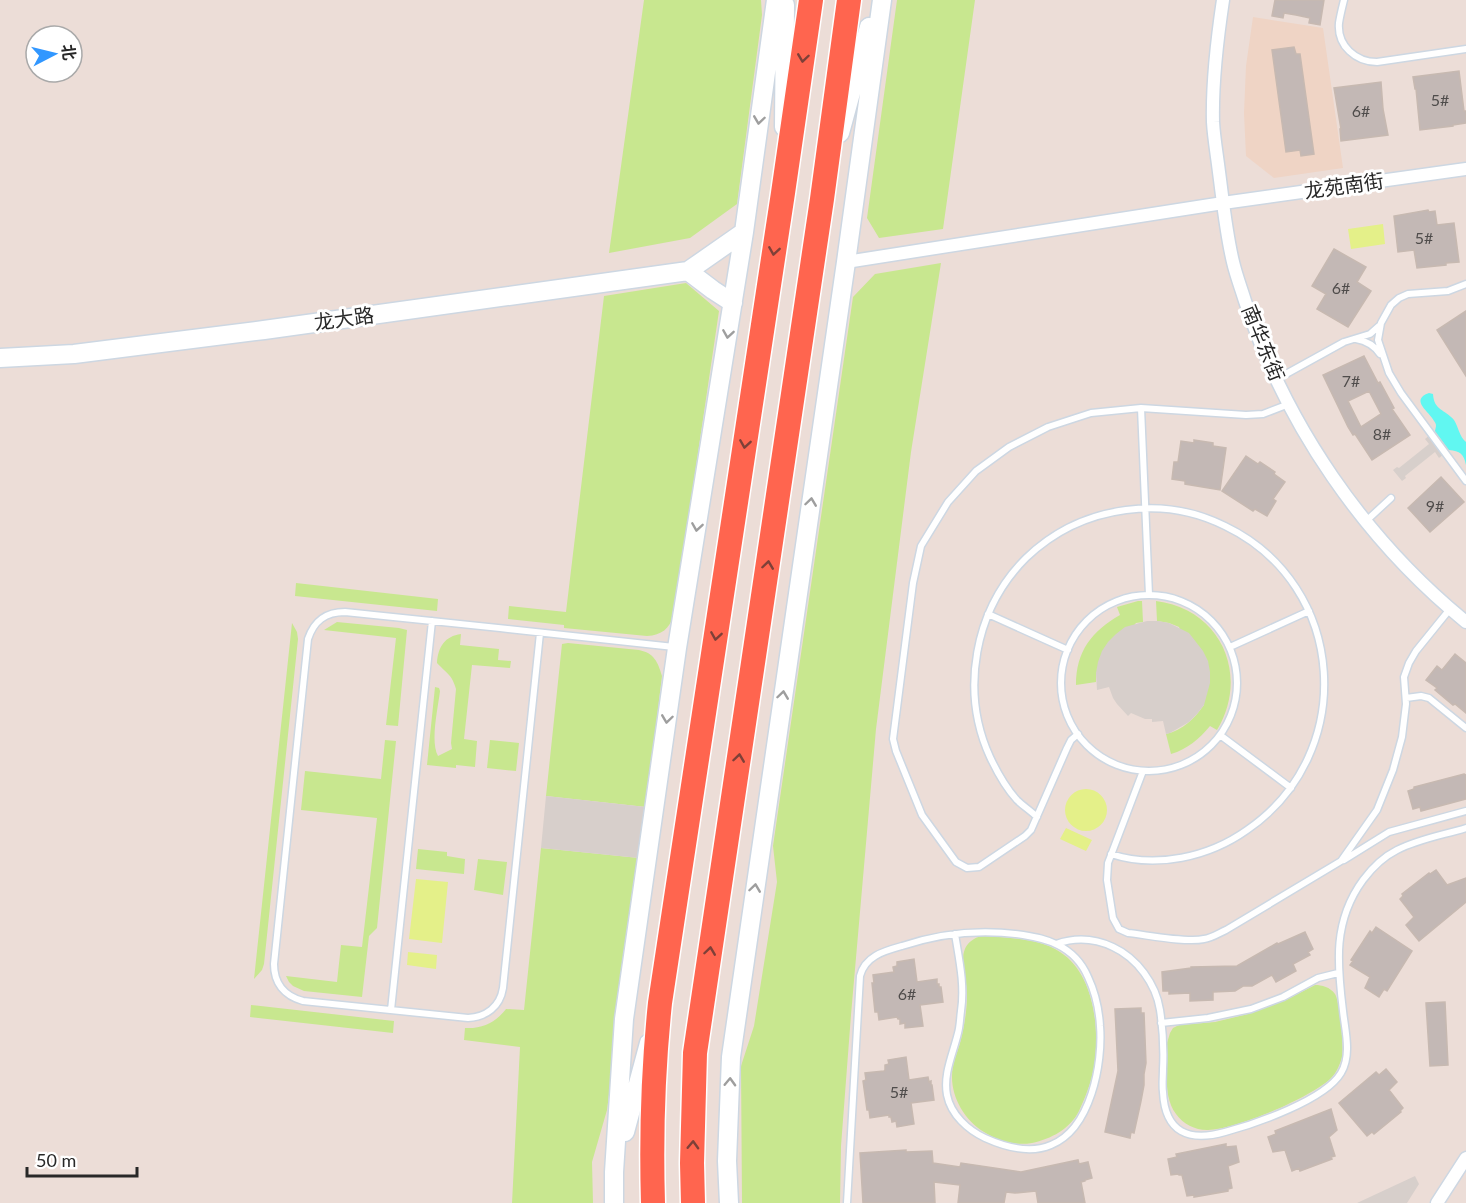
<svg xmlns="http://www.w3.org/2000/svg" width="1466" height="1203" font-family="Lato,'Noto Sans SC',sans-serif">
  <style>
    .education { fill: #efd4c5 }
    .green { fill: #c8e78f }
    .pitch { fill: #e4f089 }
    .plaza { fill: #d7cfcb }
    .water { fill: #61f7f1 }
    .building { fill: #c3b8b5; stroke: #c7b9b1; stroke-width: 1.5; fill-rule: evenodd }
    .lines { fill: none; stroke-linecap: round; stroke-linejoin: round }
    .lane-casing { stroke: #cdd7e2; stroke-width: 9 }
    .street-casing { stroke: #cdd7e2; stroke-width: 15 }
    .secondary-casing { stroke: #cdd7e2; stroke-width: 21 }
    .highway-casing { stroke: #fff; stroke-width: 27 }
    .lane { stroke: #fff; stroke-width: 6 }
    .street { stroke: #fff; stroke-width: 12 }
    .secondary { stroke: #fff; stroke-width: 18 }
    .highway { stroke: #ff654f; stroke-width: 24 }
    .oneway { stroke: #7e4038 }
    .oneway2 { stroke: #9e9e9e }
    .labels { text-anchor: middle; stroke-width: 6; stroke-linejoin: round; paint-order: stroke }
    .number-label { font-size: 16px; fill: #4f4c4b }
    .street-label { font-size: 20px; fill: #282828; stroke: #fff }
  </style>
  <rect width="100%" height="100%" fill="#ecddd7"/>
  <path class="education" d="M 1253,17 L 1323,28 L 1343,168 L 1274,178 L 1246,156 L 1244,113 L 1246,66 Z"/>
  <path class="green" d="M 644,0 L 761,0 L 762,15 L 737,204 L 690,238 L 609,253 Z
    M 897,0 L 975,0 L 943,229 L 879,238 L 867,218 Z
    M 941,263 L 911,452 L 876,729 L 851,1015 L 841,1146 L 840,1203 L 742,1203 L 741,1066 L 754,1026 L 777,882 L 773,846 L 853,297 L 875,274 Z
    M 686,283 L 719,311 L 674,615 C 669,629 662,635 647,636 L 564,628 L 564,625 L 508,619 L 509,606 L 566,612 L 604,296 Z
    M 296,583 L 438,599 L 437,611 L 295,596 Z
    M 1138,601 L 1142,601 L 1143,622 L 1136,623 L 1096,673 L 1096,682 L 1076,685 C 1076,651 1092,631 1120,615 L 1117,607 Z
    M 1156,601 C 1221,609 1250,675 1217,730 L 1210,726 C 1199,739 1188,749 1171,754 L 1166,734 C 1183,730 1194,719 1204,705 L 1179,627 L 1169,623 L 1157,621 Z
    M 337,622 L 399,628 L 407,630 L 398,726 L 386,725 L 396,638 L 324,630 Z
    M 292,623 L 297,632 L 298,639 L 264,964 L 262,970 L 254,979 Z
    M 461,634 L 460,645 L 499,649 L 498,660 L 511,661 L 510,668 L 472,665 L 464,739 L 477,741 L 475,767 L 456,765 L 456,768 L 427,765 L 435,687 L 439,688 L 440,691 C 438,708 430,742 438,756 L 452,749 L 451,743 L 456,689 C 452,674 446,673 437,663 C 438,647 445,636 461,634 Z
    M 568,643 L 639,650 C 654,653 658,662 662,676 L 646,807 L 546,796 L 562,644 Z
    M 385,740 L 396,741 L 377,928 L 369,936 L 362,997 L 304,991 L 293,986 L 289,982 L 286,976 L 337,982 L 341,945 L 362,947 L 377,818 L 301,810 L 305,771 L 381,779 Z
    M 490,740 L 519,743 L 516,771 L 487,768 Z
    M 541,848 L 639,858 L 607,1110 L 592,1162 L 593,1203 L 512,1203 L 520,1047 L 464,1040 L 465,1028 C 483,1029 496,1022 506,1009 L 524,1010 Z
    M 418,849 L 447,852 L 447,856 L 465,859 L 464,874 L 416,869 Z
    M 478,859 L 507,862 L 503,895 L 474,890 Z
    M 981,936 C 1006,938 1038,937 1060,952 C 1095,974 1100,1031 1094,1068 C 1091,1083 1085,1098 1079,1111 C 1070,1129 1051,1139 1032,1143 C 1015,1146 998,1141 984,1132 C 962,1118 948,1092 953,1066 C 955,1056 960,1046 962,1035 C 965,1022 967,1008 967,995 C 967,973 952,945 981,936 Z
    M 1315,985 C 1322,985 1330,987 1335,994 C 1340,1002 1344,1047 1342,1057 C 1340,1064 1337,1072 1332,1077 C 1315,1096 1233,1131 1207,1130 C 1195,1130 1183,1124 1176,1114 C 1162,1096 1168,1065 1167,1043 L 1170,1033 L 1173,1028 L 1179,1025 L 1215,1022 L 1248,1014 L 1286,1000 Z
    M 251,1005 L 394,1021 L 393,1033 L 250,1017 Z"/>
  <path class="pitch" d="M 1383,224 L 1385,244 L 1351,249 L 1348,229 Z
    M1065 810a21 21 0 1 1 42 0a21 21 0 1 1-42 0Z
    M 1066,828 L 1092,840 L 1086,851 L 1060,839 Z
    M 416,879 L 448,882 L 442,943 L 409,939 Z
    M 408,952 L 437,955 L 436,969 L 407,965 Z"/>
  <path class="plaza" d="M 1435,431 L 1449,450 L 1439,458 L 1435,452 L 1405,476 L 1406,478 L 1402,481 L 1393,470 L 1397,467 L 1399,468 L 1429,444 L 1425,439 Z
    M 1147,621 L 1158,621 L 1169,623 L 1189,633 L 1203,651 L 1208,661 L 1210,672 L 1210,683 L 1204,705 L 1197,714 L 1189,722 L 1170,733 L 1166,734 L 1163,721 L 1152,722 L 1152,719 L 1145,719 L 1131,713 L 1128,716 L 1117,704 L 1113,698 L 1109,687 L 1097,690 L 1096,673 L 1098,662 L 1102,651 L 1108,642 L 1116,634 L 1125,627 Z
    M 546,796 L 646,807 L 639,858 L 541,848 Z
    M 1415,1176 L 1419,1184 L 1407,1203 L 1357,1203 Z"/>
  <path class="water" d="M 1429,393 L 1433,394 C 1434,411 1445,409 1454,420 C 1459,428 1459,436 1466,442 L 1466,465 C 1464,454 1460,451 1449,450 L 1435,431 C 1436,426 1437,425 1434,421 C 1430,412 1409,400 1429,393 Z"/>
  <path class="building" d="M 1275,0 L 1324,0 L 1320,25 L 1309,23 L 1310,18 L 1296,15 L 1284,13 L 1283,18 L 1272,16 Z
    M 1294,47 L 1296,54 L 1300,54 L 1314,154 L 1301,156 L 1300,150 L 1286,152 L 1272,50 Z
    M 1459,71 L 1464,111 L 1466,111 L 1466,123 L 1453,125 L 1453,126 L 1420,130 L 1416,89 L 1415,89 L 1413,77 Z
    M 1381,82 L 1383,109 L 1388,135 L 1341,141 L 1340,129 L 1341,129 L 1334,88 Z
    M 1428,210 L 1429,212 L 1435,211 L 1437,225 L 1454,223 L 1459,262 L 1446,263 L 1446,265 L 1417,268 L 1414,250 L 1398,252 L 1394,216 Z
    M 1334,249 L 1366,267 L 1357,282 L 1371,291 L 1348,327 L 1317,309 L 1326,294 L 1312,286 Z
    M 1466,311 L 1466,376 L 1437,330 Z
    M 1364,356 L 1378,383 L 1380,382 L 1394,408 L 1392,409 L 1410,435 L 1372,460 L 1355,434 L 1353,435 L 1348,427 L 1323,375 ZM 1369,391 L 1381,414 L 1361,427 L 1348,401 Z
    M 1194,440 L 1213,443 L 1213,446 L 1226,448 L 1220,490 L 1185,484 L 1185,481 L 1172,479 L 1174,462 L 1178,462 L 1181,441 L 1194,443 Z
    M 1246,456 L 1258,464 L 1260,462 L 1275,472 L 1274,474 L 1285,482 L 1273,499 L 1276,501 L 1267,516 L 1255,509 L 1253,511 L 1222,491 Z
    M 1441,477 L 1464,502 L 1430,532 L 1408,508 Z
    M 1455,654 L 1466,663 L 1466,713 L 1455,704 L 1453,705 L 1435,690 L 1437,688 L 1426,680 L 1437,666 L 1442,670 Z
    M 1464,774 L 1466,775 L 1466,799 L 1421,811 L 1420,807 L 1413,809 L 1408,791 L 1414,789 L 1414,787 Z
    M 1436,870 L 1447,885 L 1466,878 L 1466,902 L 1419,941 L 1406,925 L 1414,917 L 1400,899 L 1403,896 L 1402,894 L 1429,873 L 1430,874 Z
    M 1376,927 L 1412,951 L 1387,991 L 1384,989 L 1379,997 L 1365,988 L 1370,977 L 1350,965 L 1353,961 L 1351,960 L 1370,931 L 1372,933 Z
    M 1305,932 L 1313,949 L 1308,952 L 1310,955 L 1293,964 L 1296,971 L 1276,982 L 1272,975 L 1252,986 L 1243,986 L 1235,991 L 1213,992 L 1213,1000 L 1190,1001 L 1190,993 L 1169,994 L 1169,991 L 1163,991 L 1162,972 L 1191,968 L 1191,967 L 1237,966 L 1277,943 L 1278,944 Z
    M 914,959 L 917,982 L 937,979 L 937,984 L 939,984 L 939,987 L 941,987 L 943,1002 L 920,1005 L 923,1026 L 905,1028 L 905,1023 L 900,1024 L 900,1019 L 898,1019 L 897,1017 L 879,1020 L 878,1012 L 875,1012 L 872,983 L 874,983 L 873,975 L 894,972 L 893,967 L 897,966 L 897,962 Z
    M 1445,1002 L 1448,1065 L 1430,1066 L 1426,1003 Z
    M 1141,1008 L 1141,1013 L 1144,1013 L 1146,1063 L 1144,1074 L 1144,1085 L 1141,1101 L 1134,1133 L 1131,1132 L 1130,1138 L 1105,1132 L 1118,1071 L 1115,1009 Z
    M 906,1057 L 909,1080 L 928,1077 L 929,1082 L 931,1081 L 931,1085 L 932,1085 L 934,1100 L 911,1103 L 914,1124 L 897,1127 L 896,1121 L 892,1122 L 891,1117 L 889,1117 L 889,1115 L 870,1118 L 869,1110 L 867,1110 L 863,1081 L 866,1080 L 865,1073 L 884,1071 L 885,1070 L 885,1065 L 889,1064 L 888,1060 Z
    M 1386,1069 L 1397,1082 L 1389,1090 L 1403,1108 L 1400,1111 L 1401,1112 L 1374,1134 L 1372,1132 L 1367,1136 L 1339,1103 L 1376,1072 L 1379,1075 Z
    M 1331,1109 L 1337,1130 L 1329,1137 L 1335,1156 L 1331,1157 L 1332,1159 L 1300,1171 L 1299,1168 L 1292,1171 L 1285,1150 L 1273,1152 L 1268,1137 L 1276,1134 L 1275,1131 Z
    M 1226,1144 L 1226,1147 L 1236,1146 L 1239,1162 L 1228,1166 L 1232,1188 L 1228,1189 L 1228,1191 L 1194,1197 L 1194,1195 L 1187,1196 L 1182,1175 L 1179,1175 L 1178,1174 L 1171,1175 L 1168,1159 L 1177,1157 L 1176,1154 Z
    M 906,1150 L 906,1152 L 932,1151 L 933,1163 L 960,1167 L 961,1163 L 1021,1172 L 1078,1160 L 1079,1164 L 1088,1162 L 1092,1178 L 1085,1180 L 1085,1181 L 1081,1182 L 1085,1203 L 1038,1203 L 1036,1191 L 1015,1193 L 1006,1192 L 1004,1203 L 958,1203 L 960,1185 L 934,1182 L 935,1203 L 863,1203 L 860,1153 Z"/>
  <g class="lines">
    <defs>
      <path id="lane" d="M 1344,0 C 1342,8 1340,16 1339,23 C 1337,46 1356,62 1377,62 L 1466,49
        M 1466,284 L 1448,291 L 1408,294 L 1399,298 L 1391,305 L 1381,323 L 1378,340 L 1389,373 L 1401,393 L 1466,481
        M 1356,339 C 1367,341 1374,345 1380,354
        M 1277,379 L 1344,342 L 1370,334 L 1379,326
        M 1141,408 L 1149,595
        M 1365,522 L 1391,498
        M1061 683a88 88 0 1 1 176 0a88 88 0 1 1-176 0Z
        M 988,614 L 1068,650
        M 540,633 L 503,988 C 500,1007 486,1017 468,1018 L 303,1001 C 284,996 274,983 274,964 L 308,639 C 314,621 325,612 345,612 C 455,623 564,635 674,647
        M 1230,647 L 1309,611
        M 1406,698 L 1421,696 L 1429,698 L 1466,728
        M 1078,734 L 1071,740 L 1067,748 L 1031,830 L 1025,836 L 979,867 L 967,868 L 956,862 L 922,815 L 896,751 L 893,739 L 913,583 L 921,546 L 948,502 L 976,471 L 1009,447 L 1048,427 L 1091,413 L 1141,408 L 1246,415 L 1263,414 L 1289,404
        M 1220,735 L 1291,788
        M 1143,771 L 1108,863 L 1107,880 L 1113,918 L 1119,929 L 1128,933 C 1147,935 1186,943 1204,939 C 1212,938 1219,933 1226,930 L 1341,861 L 1377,810 L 1393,770 L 1402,737 L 1406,704 L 1404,677 L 1409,663 L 1416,651 L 1450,609
        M 1037,817 C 1031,811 1023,806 1017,800 C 1006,788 997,772 990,757 C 960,691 974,610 1026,558 C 1053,532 1088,515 1126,510 C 1160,505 1195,511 1225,526 C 1348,585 1358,754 1247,830 C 1209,857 1156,869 1111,854
        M 1344,860 L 1389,832 L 1466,811
        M 1056,944 C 1076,937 1094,938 1113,947 C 1137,958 1156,984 1160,1010 C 1163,1030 1164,1050 1163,1069 C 1163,1077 1162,1085 1163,1092 C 1165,1133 1189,1142 1225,1132 C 1255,1124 1325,1100 1341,1073 C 1352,1055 1345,1030 1343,1011 C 1337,963 1333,921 1363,880 C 1372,868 1383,857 1397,850 C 1418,839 1443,835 1466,828
        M 391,1010 L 432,621
        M 1161,1023 L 1208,1018 L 1251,1009 L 1283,997 L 1318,978 L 1338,973
        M 847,1203 L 860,976 C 865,956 884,951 902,946 C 941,933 982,929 1023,935 C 1035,937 1047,939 1058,945 C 1072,952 1082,963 1088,977 C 1095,992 1099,1009 1100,1026 C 1103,1063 1091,1129 1051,1145 C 1030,1154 1005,1147 985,1138 C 968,1130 951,1115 947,1095 C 943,1074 953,1054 958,1033 C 960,1026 960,1018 961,1011 C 965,985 959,959 955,934"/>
      <path id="street" d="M 1223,0 C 1217,40 1212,81 1213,122 C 1214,139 1217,155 1219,172 C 1223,202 1226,233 1233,262 C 1236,275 1241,288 1245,301 C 1286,425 1364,539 1466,622
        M 846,262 L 1223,203 L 1466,169
        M 1437,1203 L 1466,1158"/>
      <path id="secondary" d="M 784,127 L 785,5
        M 840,133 L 869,27
        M 733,303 L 713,290 L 688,271 L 744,232
        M 0,358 L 74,354 L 264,330 L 688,271
        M 625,1132 L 649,1043
        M 614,1203 L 614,1172 L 624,1019 L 677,648 L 744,232 L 776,0
        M 729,1203 L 727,1161 L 731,1057 L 846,262 L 882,0"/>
      <path id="highway" d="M 653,1203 C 651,1136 653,1070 660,1003 L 783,193 L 811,0
        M 693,1203 L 692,1163 L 695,1053 L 822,199 L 849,0"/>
    </defs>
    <use href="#lane" class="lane-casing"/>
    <use href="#street" class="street-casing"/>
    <use href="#secondary" class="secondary-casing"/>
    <use href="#highway" class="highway-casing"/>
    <use href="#lane" class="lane"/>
    <use href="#street" class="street"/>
    <use href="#secondary" class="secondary"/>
    <use href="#highway" class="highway"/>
  </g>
  <defs><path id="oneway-chevron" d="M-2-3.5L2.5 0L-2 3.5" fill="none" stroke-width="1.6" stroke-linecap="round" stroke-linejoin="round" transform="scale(1.5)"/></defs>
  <g class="oneway">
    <use href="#oneway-chevron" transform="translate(803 58) rotate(98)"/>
    <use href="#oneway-chevron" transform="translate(774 251) rotate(99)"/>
    <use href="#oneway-chevron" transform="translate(745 444) rotate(99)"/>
    <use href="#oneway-chevron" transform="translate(768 565) rotate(-82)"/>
    <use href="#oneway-chevron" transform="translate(716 636) rotate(99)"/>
    <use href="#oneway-chevron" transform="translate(739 758) rotate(-82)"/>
    <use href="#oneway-chevron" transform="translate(710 951) rotate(-82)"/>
    <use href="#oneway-chevron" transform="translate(693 1145) rotate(-88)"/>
  </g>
  <g class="oneway2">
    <use href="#oneway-chevron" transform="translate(759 120) rotate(98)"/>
    <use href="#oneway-chevron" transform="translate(728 334) rotate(99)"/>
    <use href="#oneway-chevron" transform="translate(811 502) rotate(-82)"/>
    <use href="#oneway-chevron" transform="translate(697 527) rotate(99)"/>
    <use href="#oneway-chevron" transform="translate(783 695) rotate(-82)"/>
    <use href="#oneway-chevron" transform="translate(667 719) rotate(98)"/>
    <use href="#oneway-chevron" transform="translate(755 888) rotate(-82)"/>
    <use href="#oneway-chevron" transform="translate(730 1082) rotate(-88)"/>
  </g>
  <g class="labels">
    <g class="number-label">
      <text x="1440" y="106">5#</text>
      <text x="1361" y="117">6#</text>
      <text x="1424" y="244">5#</text>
      <text x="1341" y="294">6#</text>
      <text x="1351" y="387">7#</text>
      <text x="1382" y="440">8#</text>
      <text x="1435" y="512">9#</text>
      <text x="907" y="1000">6#</text>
      <text x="899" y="1098">5#</text>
    </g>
    <g class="street-label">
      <text transform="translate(1344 186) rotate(-8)" y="7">龙苑南街</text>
      <text transform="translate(344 319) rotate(-8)" y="7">龙大路</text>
      <text transform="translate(1263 343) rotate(68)" y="7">南华东街</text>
    </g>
  </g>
  <g transform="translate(54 54) rotate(83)"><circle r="28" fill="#ffffff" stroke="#a9a9a9" stroke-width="1.5"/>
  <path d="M0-4.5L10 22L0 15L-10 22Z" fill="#3197ff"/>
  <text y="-9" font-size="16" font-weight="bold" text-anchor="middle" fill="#282828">北</text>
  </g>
  <path d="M27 1167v9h110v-9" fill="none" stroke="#282828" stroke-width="3"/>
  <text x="36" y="1167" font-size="18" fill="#282828" stroke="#ffffff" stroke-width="4.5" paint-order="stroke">50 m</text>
</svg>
